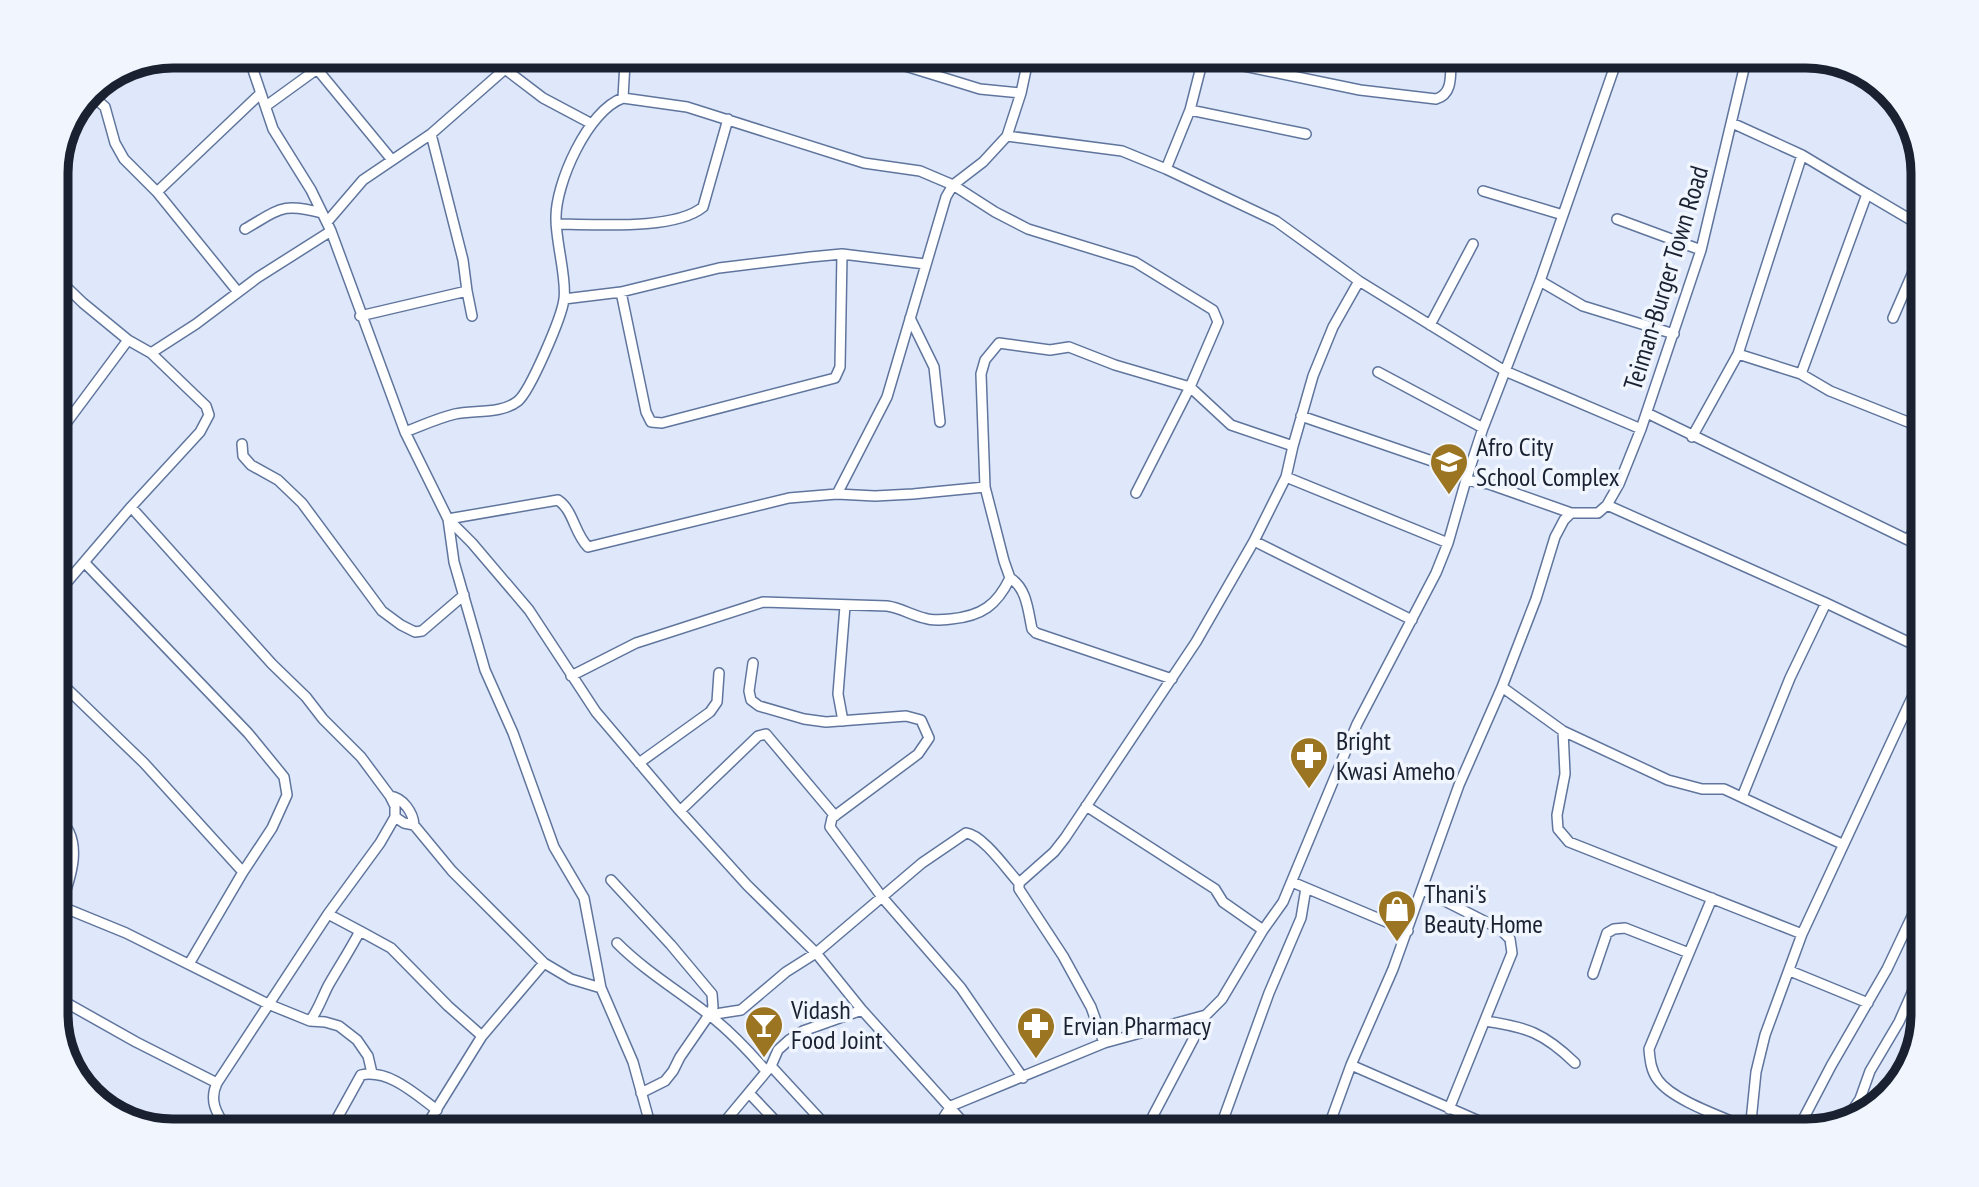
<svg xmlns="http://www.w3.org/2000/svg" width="1979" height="1187" font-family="'PT Sans Narrow',sans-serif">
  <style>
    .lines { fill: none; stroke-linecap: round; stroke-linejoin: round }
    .minor-casing { stroke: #60759d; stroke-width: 12 }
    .minor { stroke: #fff; stroke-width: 9 }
    .labels { text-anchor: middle; stroke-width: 7; stroke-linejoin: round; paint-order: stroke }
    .street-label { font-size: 26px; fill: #1a2232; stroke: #f0f5fe }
    .poi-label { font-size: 26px; fill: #1a2232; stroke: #f0f5fe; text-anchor: start }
    .rim { fill: none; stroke: #1a2232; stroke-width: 9 }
  </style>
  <rect width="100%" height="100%" fill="#dee8fa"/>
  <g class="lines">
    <defs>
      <path id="minor" d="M 1203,59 L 1190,110 L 1306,134
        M 1210,59 L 1360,90 L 1436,99 C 1454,94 1450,73 1451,58
        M 889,61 L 980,89 L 1021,93
        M 251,64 L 273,129 L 311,190 L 331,231 L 405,432 L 448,519 L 454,562 L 485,670 L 513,733 L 554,847 L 584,898 L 601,988 L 633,1062 L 652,1131
        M 317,69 L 392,160
        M 1855,69 L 1869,76
        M 89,93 L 105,107 L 115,143 L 124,159 L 157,192 L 238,292
        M 623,98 L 625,62
        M 266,106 L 324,64
        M 1732,123 L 1802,155 L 1867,194 L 1801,374
        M 431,134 L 463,260 L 467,291
        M 1007,136 L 1122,151 L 1166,169 L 1276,221 L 1359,281 L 1505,371 L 1641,429
        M 1166,169 L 1190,110
        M 1483,191 L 1563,215
        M 157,192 L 261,93
        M 1867,194 L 1923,227
        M 1617,219 L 1701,250
        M 327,222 L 363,180 L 431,134 L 505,69 L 543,98 L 592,124
        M 556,224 C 593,224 674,231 703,207 L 728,119
        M 245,229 C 280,209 282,202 322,213
        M 56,277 L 83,303 L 128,340 L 151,353 L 206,406 L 209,415 L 200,432 L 131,507 L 56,595
        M 1540,281 L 1583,306 L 1674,334
        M 621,292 L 646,412 L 651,422 L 662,423 L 835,378 L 840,367 L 842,254
        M 564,299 L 621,292 L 719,268 L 810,257 L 842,254 L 925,264
        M 360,316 L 467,291 L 472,316
        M 910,318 L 934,367 L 940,422
        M 1893,318 L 1923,249
        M 1430,325 L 1473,244
        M 151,353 L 196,324 L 257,278 L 331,231
        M 1738,354 L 1801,374 L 1830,391 L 1923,428
        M 1378,372 L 1483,428
        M 1647,413 L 1908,540 L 1923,515
        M 1301,416 L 1467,473
        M 56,428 L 60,430 L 64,426 L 128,340
        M 405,432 C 421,426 438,418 455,414 C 474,410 502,414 518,401 C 530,391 562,317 564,299 C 567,279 556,243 556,219 C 555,184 588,110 623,98 L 687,107 L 864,163 L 920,171 L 953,185 L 995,212 L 1028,229 L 1135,262 L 1213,310 L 1218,322 L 1190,387 L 1136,493
        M 1692,437 L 1738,354 L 1802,155
        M 242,444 L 243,456 L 251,465 L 278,480 L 302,503 L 382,611 L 401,625 L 415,632 L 422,631 L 464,595
        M 56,454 L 60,430
        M 1286,477 L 1448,543
        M 1466,480 L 1483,428 L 1540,281 L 1618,57
        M 837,494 L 887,397 L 946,197 L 953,185 L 983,162 L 1007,136 L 1021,93 L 1028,60
        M 1607,505 L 1826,603 L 1923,649
        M 131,507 L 272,664 L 306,697 L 323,719 L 361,757 L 390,796 L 395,806 L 395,817 L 380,843 L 328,914 L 217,1083 C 208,1102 218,1115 228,1131
        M 448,519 L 472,543 L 529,610 L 596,712 L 680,811 L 747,885 L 816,953 L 862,1010 L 971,1131
        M 448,519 L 558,500 C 574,511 574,533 588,547 L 789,498 L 837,494 L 875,496 L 913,494 L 985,487
        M 1908,540 L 1923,548
        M 1254,541 L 1412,620
        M 84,562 L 248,733 L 284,777 L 287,795 L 272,828 L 243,872 L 189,964
        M 1010,578 C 1027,588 1028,611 1032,629 L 1036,633 L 1172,679
        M 753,663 L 749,691 L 751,700 L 759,706 L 804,719 L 826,722 L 906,716 L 921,720 L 929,738 L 918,754 L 832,818 L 830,827 L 882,897 L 961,988 L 1023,1078
        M 571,676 L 636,643 L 763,602 L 887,606 C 901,608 911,615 924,618 C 933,621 942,620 951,619 C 982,616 997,605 1010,578 L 1004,561 L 985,487 L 981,374 L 985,360 L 999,343 L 1050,350 L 1069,347 L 1115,365 L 1190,387 L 1231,425 L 1293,446
        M 56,678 L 144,763 L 243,872
        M 1502,687 L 1563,731 L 1668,780 L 1702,789 L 1724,789 L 1842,844
        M 843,721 L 838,694 L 845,606
        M 1563,731 L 1565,774 L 1557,815 L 1558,829 L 1569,842 L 1802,934
        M 639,763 L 710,712 L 717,702 L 719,673
        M 390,796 C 403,798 413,812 414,825
        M 1742,797 L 1790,678 L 1826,603
        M 1086,806 L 1215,889 L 1223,902 L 1263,930
        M 680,811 L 758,736 L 766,734 L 835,816
        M 56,817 C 89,840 67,888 56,918
        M 395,817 L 404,823 L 414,825 L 452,871 L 544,963
        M 611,880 L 671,945 L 712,994 L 713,1007 L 709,1015 L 680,1057 L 673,1071 L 665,1081 L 641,1093
        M 1292,882 L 1408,931
        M 1019,883 L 1054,852 L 1065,838 L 1196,642 L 1254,541 L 1286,477 L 1293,446 L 1313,376 L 1333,327 L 1359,281
        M 1423,890 L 1500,929 L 1510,939 L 1512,953 L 1449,1109
        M 1712,898 L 1649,1049 C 1650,1060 1651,1071 1658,1080 C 1673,1101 1726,1118 1750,1129
        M 60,906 L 126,933 L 268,1004 L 310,1021 L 325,1022 L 339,1026 L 357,1040 L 368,1056 L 372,1073
        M 360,931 L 391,948 L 448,1006 L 482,1036
        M 617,943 C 645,971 677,990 708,1014 C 730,1031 748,1050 766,1071
        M 1790,971 L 1868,1003
        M 1593,974 L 1607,933 L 1614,929 L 1625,928 L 1689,953
        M 56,997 L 136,1042 L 217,1083
        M 709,1015 L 741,1010 L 786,972 L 816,953 L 922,863 L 966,833 C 983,835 1007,870 1019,883 L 1019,889 L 1063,956 L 1091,1007 L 1104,1043
        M 310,1021 C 318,1010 322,998 328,986 C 339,967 350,950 360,931 L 328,914
        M 1485,1021 C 1527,1027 1544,1033 1575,1063
        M 1351,1065 L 1502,1131
        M 771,1066 L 831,1131
        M 749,1093 L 785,1131
        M 1846,1120 L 1860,1099 L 1870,1071 L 1899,1022 L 1923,968
        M 330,1131 L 361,1075 C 389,1069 415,1094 437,1110
        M 423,1131 L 482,1036 L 544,963 L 571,979 L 601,988
        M 717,1131 L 771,1066 L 778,1050 L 789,1040 L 803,1031 L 862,1010
        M 935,1131 L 951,1106 L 1104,1043 L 1206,1015
        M 1145,1131 L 1206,1015 L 1222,999 L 1263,930 L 1283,902 L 1357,724 L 1436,573 L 1448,543 L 1466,480 L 1489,484 L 1571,513
        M 1219,1131 L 1269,993 L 1301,918 L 1306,888
        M 1327,1131 L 1351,1065 L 1393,969 L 1459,785 L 1502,687 L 1536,599 L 1555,537 L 1564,520 L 1571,513 L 1598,513 L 1607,505 L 1619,484 L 1641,429 L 1701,250 L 1747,56
        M 1750,1131 L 1756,1072 L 1765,1035 L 1802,934 L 1923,674
        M 1797,1131 L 1831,1066 L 1887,969 L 1923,893"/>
    </defs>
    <use href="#minor" class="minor-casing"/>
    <use href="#minor" class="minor"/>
  </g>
  <defs>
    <symbol id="school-pin" viewBox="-11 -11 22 30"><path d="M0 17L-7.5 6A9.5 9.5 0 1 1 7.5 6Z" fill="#9b7521" stroke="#f0f5fe"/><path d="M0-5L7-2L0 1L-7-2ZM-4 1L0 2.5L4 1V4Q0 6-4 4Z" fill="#fff"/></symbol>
    <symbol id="pharmacy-pin" viewBox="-11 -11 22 30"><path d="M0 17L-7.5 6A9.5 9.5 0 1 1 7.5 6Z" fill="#9b7521" stroke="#f0f5fe"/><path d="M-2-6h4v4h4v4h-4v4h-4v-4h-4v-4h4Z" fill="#fff"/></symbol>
    <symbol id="shop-pin" viewBox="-11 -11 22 30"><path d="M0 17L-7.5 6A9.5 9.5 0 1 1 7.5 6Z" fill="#9b7521" stroke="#f0f5fe"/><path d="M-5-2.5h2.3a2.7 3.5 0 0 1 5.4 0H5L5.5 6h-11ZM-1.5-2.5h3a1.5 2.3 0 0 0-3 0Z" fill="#fff"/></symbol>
    <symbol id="bar-pin" viewBox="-11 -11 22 30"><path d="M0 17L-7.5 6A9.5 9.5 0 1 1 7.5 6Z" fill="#9b7521" stroke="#f0f5fe"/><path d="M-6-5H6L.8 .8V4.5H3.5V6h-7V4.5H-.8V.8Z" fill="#fff"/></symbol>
  </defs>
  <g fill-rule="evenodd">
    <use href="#school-pin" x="1427" y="440" width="44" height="60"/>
    <use href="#pharmacy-pin" x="1287" y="734" width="44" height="60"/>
    <use href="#shop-pin" x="1375" y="887" width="44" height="60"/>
    <use href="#bar-pin" x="742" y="1003" width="44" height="60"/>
    <use href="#pharmacy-pin" x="1014" y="1004" width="44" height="60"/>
  </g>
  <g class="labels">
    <g class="street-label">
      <text transform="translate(1666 278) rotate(-73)" y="9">Teiman-Burger Town Road</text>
    </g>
    <g class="poi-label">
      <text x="1476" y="456">Afro City<tspan x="1476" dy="30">School Complex</tspan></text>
      <text x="1336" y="750">Bright<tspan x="1336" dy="30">Kwasi Ameho</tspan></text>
      <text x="1424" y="903">Thani's<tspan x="1424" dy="30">Beauty Home</tspan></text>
      <text x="791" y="1019">Vidash<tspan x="791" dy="30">Food Joint</tspan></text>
      <text x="1063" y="1035">Ervian Pharmacy</text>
    </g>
  </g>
  <path d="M0 0H1979V1187H0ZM173 68H1806A105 105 0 0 1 1911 173V1014A105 105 0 0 1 1806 1119H173A105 105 0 0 1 68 1014V173A105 105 0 0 1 173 68Z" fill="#f0f5fe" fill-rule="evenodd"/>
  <path class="rim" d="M173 68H1806A105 105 0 0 1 1911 173V1014A105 105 0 0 1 1806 1119H173A105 105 0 0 1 68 1014V173A105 105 0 0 1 173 68Z"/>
</svg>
